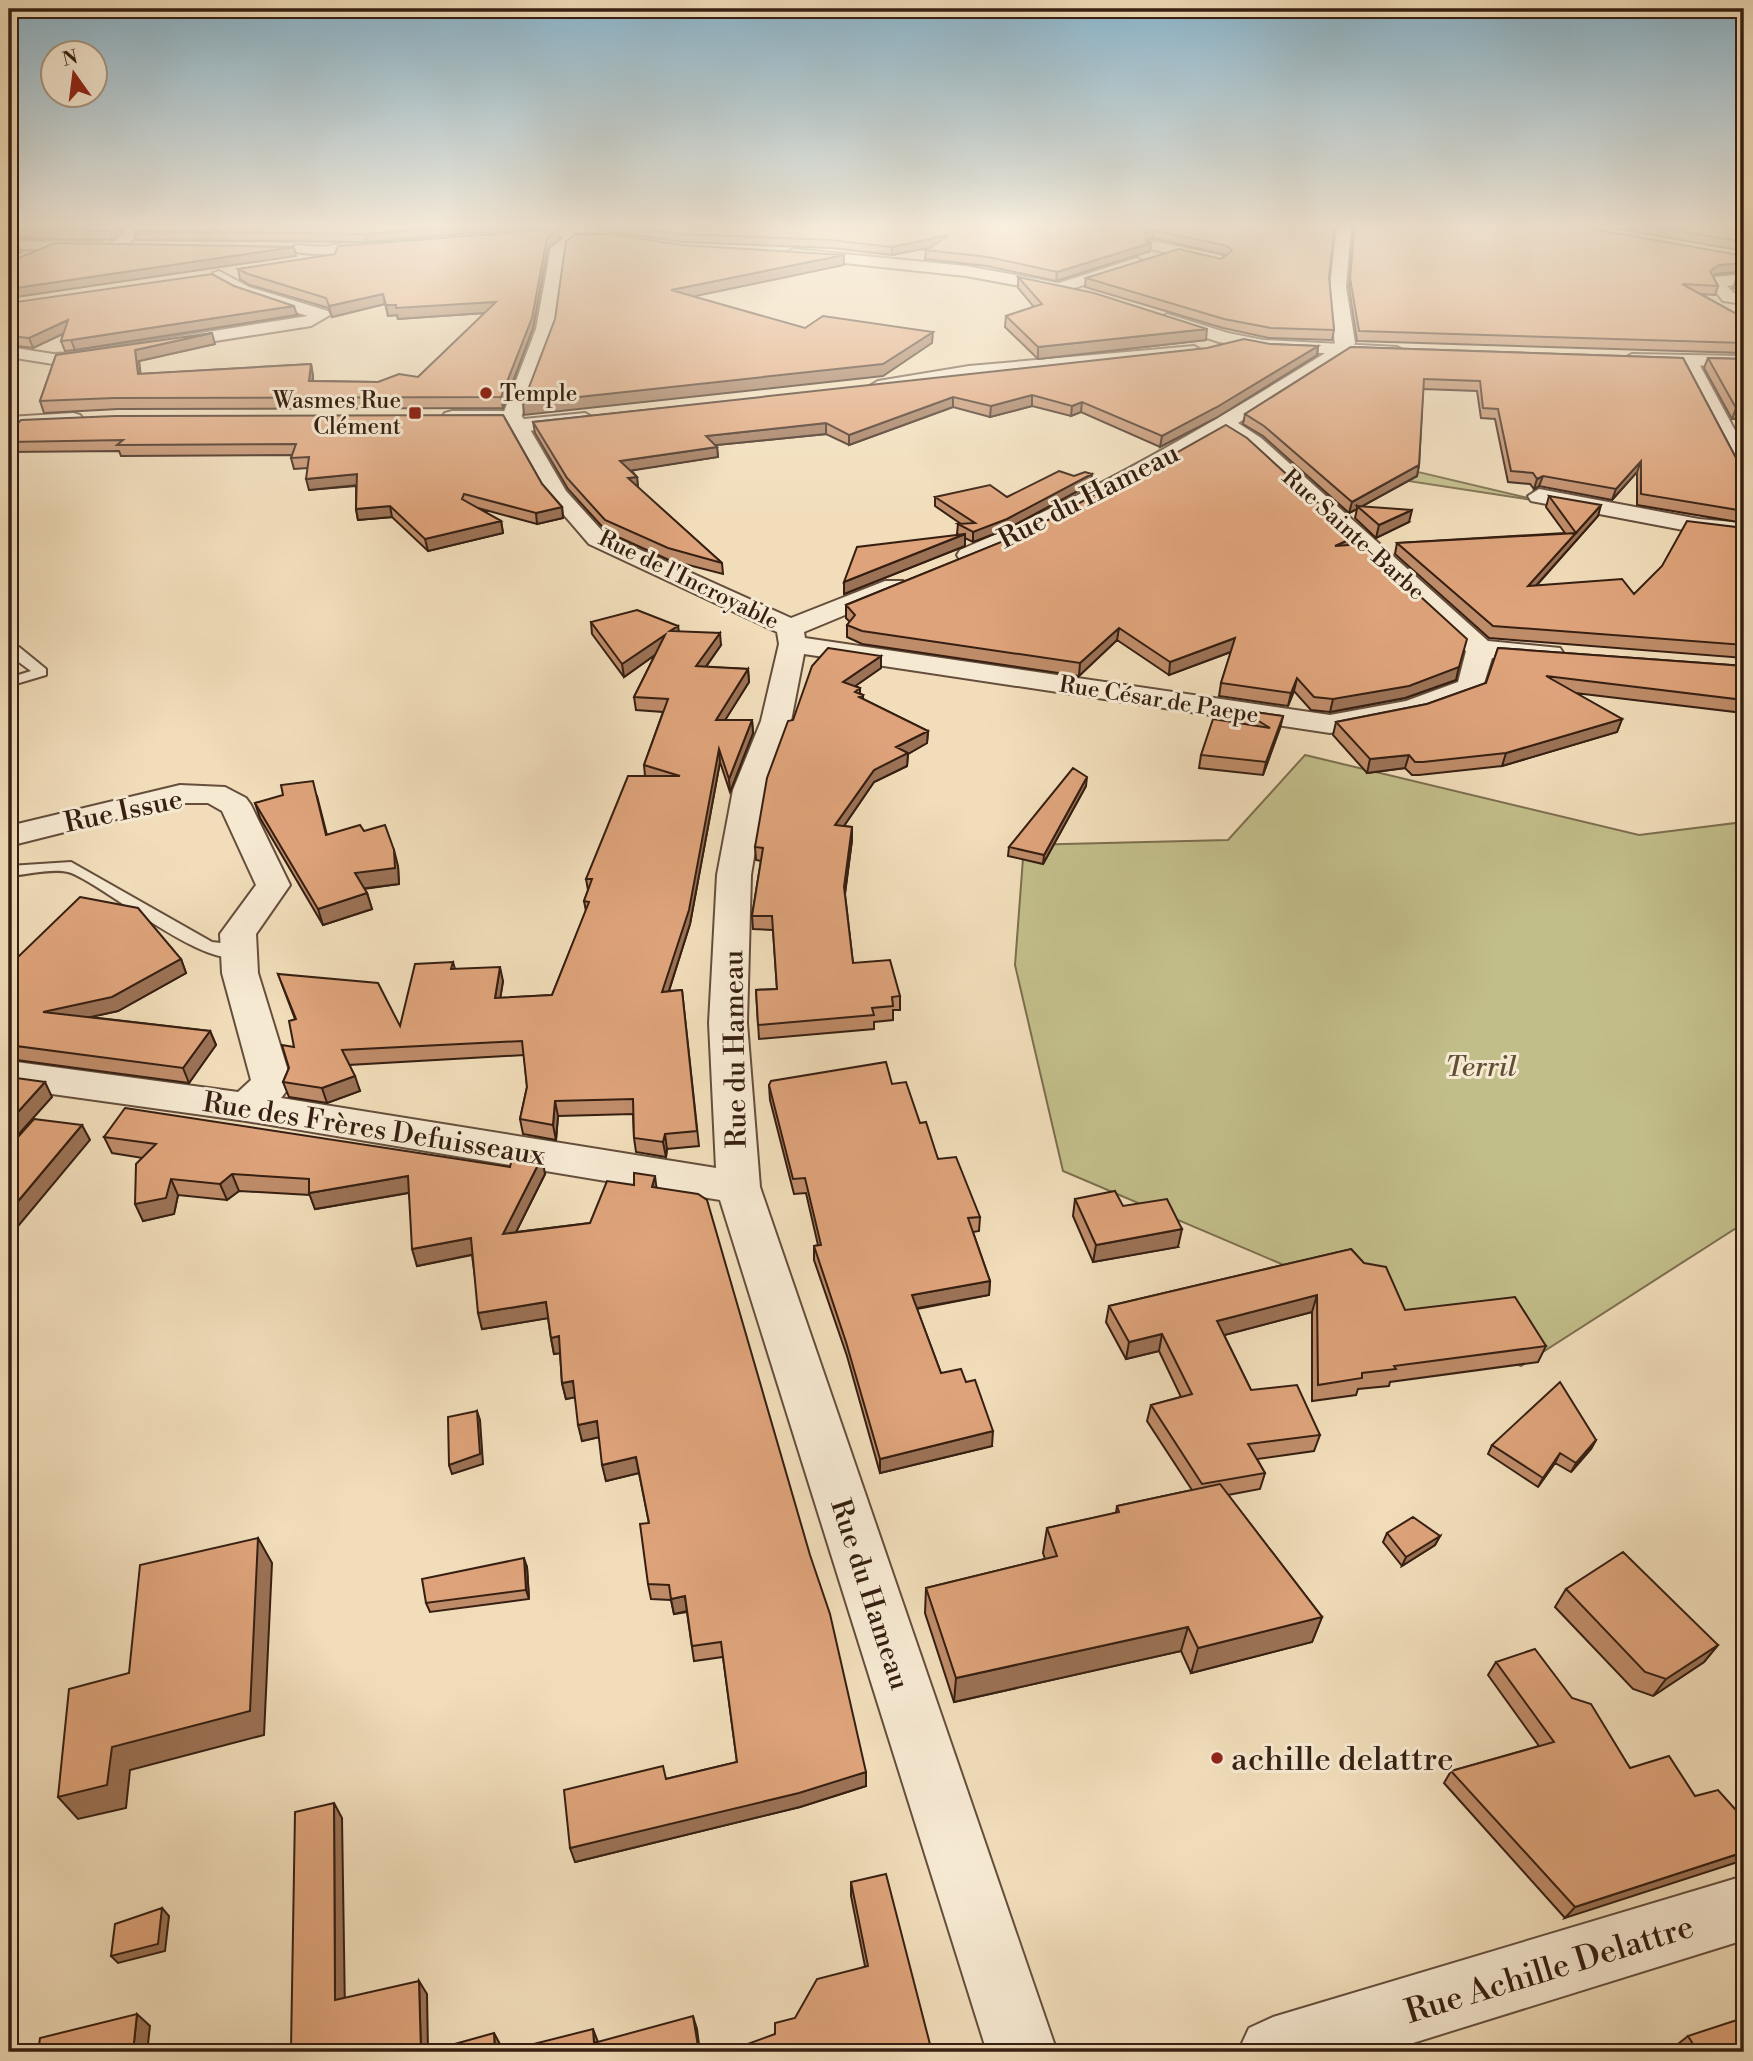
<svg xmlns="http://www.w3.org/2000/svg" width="1753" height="2061" font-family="'Libre Bodoni',serif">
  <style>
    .green { fill: #c2be8a; stroke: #7c6e4e; stroke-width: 2 }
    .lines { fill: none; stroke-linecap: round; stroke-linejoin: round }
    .service-casing { stroke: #654e3c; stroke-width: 4 }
    .minor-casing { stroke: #654e3c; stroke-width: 4 }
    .tertiary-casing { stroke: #654e3c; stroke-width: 4 }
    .service { fill: #f6e9d2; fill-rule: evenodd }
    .minor { fill: #f6e9d2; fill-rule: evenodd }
    .tertiary { fill: #f6e9d2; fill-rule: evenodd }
    .wall { fill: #bf8c69; stroke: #361f12; stroke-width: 2 }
    .shaded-wall { fill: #9b7255; stroke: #361f12; stroke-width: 2 }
    .building { fill: #dea37a; stroke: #361f12; stroke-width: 2 }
    .poi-dot { fill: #8f2418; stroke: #f6e9d2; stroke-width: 2.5 }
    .labels { text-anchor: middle; stroke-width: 6; stroke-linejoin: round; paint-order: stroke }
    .far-poi-label { font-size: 23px; fill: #361f12; stroke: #f6e9d2; text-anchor: start }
    .far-street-label { font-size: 23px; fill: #361f12; stroke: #f6e9d2 }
    .street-label { font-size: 28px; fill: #361f12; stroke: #f6e9d2 }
    .park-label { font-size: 28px; font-style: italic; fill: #604f36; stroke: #f6e9d2 }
    .near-poi-label { font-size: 33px; fill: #361f12; stroke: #f6e9d2; text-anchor: start }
    .near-street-label { font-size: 33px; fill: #361f12; stroke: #f6e9d2 }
  </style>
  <rect width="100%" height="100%" fill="#f1ddba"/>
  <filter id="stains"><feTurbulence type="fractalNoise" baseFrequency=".00286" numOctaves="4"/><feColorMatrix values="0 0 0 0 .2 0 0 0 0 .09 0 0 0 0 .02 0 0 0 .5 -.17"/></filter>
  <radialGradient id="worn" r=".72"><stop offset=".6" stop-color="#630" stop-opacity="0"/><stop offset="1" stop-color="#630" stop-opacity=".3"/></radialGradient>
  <path class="green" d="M 1240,430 L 1545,502 L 1285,462 Z
    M 1305,755 L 1639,835 L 1744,822 L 1744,1223 L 1521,1366 L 1063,1171 L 1015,965 L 1024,845 L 1228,840 Z"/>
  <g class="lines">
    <defs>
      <path id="service" d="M 9,647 L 19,647 L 46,669 L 46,675 L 9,686 L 9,678 L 31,671 L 9,655 Z
        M 71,862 L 212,942 L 239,945 L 248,951 C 221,985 99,880 68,872 C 51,868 26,875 9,876 L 9,866 Z"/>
      <path id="minor" d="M 129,225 L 143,225 C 135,237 128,252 111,249 L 111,243 L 121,237 Z
        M 1337,225 L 1351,225 L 1346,287 L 1355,343 L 1348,354 L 1238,423 L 1261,438 L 1488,641 L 1560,648 L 1564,654 L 1560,660 L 1550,662 L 1492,658 L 1481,693 L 1423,714 L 1330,733 L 804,654 L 791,721 L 765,790 L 751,875 L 747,1023 L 760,1187 L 1057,2052 L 987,2052 L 720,1200 L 246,1121 L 9,1088 L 9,1061 L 238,1092 L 251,1080 L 222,973 L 220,934 L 256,885 L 222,811 L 208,803 L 180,803 L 9,846 L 9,826 L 180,785 L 225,787 L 246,798 L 251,805 L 290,885 L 256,934 L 258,973 L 292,1084 L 281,1098 L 716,1168 L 709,1023 L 717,875 L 733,790 L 761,721 L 779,644 L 777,632 L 589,544 L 546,494 L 508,426 L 510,423 L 502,417 L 536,329 L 551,248 L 570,234 L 580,234 L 582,237 L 565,250 L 554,329 L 520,420 L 528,426 L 566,491 L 605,534 L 791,618 L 885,581 L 903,581 L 907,586 L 903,591 L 804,632 L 805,638 L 1330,715 L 1406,701 L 1458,682 L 1466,651 L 1247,446 L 1223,432 L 1074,516 L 969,562 L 960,560 L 957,555 L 960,550 C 1092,494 1214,422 1335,347 L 1330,287 Z
        M 1133,237 L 1220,255 L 1228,260 L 1220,265 L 1128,244 L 1126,241 Z
        M 1137,258 L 1145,263 L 1142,266 L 1059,293 L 1051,288 L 1053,285 Z
        M 219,271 L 249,287 L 328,311 L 330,315 L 311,326 L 75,363 L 53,364 L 9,357 L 9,347 L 53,354 L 75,353 L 308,316 L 237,293 L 213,279 L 213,273 Z
        M 1744,274 L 1744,284 L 1727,286 L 1734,293 L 1744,294 L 1744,304 L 1723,301 L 1708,282 L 1716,277 Z
        M 1688,355 L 1697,360 L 1744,447 L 1744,472 L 1733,466 L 1679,360 Z
        M 1539,489 L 1699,519 L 1744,523 L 1744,537 L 1699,533 L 1531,501 L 1528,496 Z
        M 1744,1876 L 1744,1940 L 1384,2052 L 1238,2052 L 1249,2028 L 1273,2017 Z"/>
      <path id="tertiary" d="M 564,229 L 573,233 L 625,236 L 632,240 L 625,244 L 569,241 L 557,233 Z
        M 9,241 L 99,242 L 106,246 L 99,250 L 9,249 Z
        M 346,243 L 390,243 L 397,247 C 390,254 298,258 289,249 L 296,245 L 324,247 Z
        M 793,249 L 966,266 L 1069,285 L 1077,290 L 1069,295 L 966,276 L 788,257 L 785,254 Z
        M 1167,314 L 1228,333 L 1263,340 L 1397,347 L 1406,352 L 1397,357 L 1263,350 L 1219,342 L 1161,323 L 1158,319 Z
        M 1194,346 L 1203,351 L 1200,355 L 969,378 L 878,393 L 868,387 L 878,381 L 969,366 Z
        M 1632,354 L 1744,356 L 1744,367 L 1626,363 L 1623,359 Z
        M 452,411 L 512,411 L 519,413 L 524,419 L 585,413 L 595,419 L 585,425 L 518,432 L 511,430 L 506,423 L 445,421 L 442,417 L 445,413 Z
        M 73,413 L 80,415 L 83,419 L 80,423 L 9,429 L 9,417 Z"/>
    </defs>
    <use href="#service" class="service-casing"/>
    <use href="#minor" class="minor-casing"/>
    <use href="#tertiary" class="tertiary-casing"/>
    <use href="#service" class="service"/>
    <use href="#minor" class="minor"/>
    <use href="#tertiary" class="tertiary"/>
  </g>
  <path class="wall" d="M 9,225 L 127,225 L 112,240 L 9,238 L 9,240 Z
    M 564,225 L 367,242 L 136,240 L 134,231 Z
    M 591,225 L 1335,225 L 1329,277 L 1334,330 L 1332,340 L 1269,338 L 1223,328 L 1085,287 L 1086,278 L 1221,259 L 1226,255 L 1153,238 L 1146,241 L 1151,243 L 1150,251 L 1056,281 L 987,266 L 925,259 L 926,250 L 930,247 L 892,255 L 831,248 L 683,242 L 598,230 Z
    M 1353,225 L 1570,225 L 1744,256 L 1744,272 L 1716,274 L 1713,276 L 1718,286 L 1715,295 L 1701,294 L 1744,318 L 1744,354 L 1744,353 L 1357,341 L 1349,287 Z
    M 1594,225 L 1744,225 L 1744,251 Z
    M 558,229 L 559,239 L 548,248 L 533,328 L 503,408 L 118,409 L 44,413 L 40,401 L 56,355 L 215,344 L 139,361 L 140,374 L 311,364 L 313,376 L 313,381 L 378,382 L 418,377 L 485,313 L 398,319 L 397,315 L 388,316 L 385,304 L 332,317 L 329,308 L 250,285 L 240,279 L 238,269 Z
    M 1018,277 L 1206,340 L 1038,359 L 1005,327 L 1006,316 L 1034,307 L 1018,288 Z
    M 1744,277 L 1744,292 L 1733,288 L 1736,279 Z
    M 234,286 L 297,315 L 75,350 L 65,351 L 61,341 L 63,334 L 33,348 L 9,345 L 9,303 Z
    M 1270,344 L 1318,346 L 1317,355 L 1216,418 L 1160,447 L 1081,412 L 1071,416 L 1032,406 L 990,417 L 953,407 L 849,445 L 826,434 L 716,445 L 717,447 L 718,457 L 631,470 L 637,477 L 638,488 L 722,563 L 723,574 L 669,560 L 607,532 L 568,489 L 535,433 L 533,422 Z
    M 1351,347 L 1683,358 L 1736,458 L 1744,461 L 1744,523 L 1637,505 L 1637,472 L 1612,500 L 1539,486 L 1534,489 L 1530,484 L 1508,482 L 1495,419 L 1481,418 L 1477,391 L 1423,389 L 1419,465 L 1417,476 L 1362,506 L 1409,522 L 1376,538 L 1355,518 L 1357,509 L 1349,513 L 1263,436 L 1243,424 L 1245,414 Z
    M 1708,358 L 1744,359 L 1744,418 L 1732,419 L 1704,368 Z
    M 503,415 L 542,484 L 562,507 L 563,518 L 537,524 L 478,508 L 501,521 L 503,533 L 428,551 L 392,517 L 358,520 L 356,509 L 356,486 L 309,490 L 308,468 L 294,469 L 291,458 L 292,455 L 121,456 L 119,451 L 9,452 L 9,432 Z
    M 1091,484 L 1007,529 L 973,542 L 965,538 L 965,546 L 844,594 L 959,535 L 957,534 L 958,524 L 961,524 L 935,506 L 935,497 L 1007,497 Z
    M 1119,485 L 1353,545 L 1456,680 L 1405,698 L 1330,712 L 1311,710 L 1294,691 L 1288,706 L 1219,696 L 1221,683 L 1231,652 L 1169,675 L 1117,640 L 1079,676 L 862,644 L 847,637 L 847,625 L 850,622 L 846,618 L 846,605 L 1026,532 Z
    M 1549,496 L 1598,516 L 1536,586 L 1634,594 L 1744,528 L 1744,658 L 1489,638 L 1395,554 L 1397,543 L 1565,533 L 1546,507 Z
    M 591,622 L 679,632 L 721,645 L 706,667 L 748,669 L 749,682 L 725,720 L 752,720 L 753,733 L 730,792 L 720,762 L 690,924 L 669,991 L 682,990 L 699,1146 L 667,1149 L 666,1157 L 636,1152 L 634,1138 L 633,1114 L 558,1116 L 556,1140 L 523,1134 L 520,1119 L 527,1087 L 524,1055 L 349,1065 L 360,1091 L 327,1103 L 289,1097 L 283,1082 L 289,1068 L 294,1047 L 295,1019 L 278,974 L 400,1026 L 453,962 L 455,969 L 503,981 L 500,998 L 552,995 L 586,911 L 584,901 L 588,890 L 586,879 L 645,776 L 644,765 L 663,712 L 636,710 L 634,697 L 655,655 L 624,677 L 592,634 Z
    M 1498,648 L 1744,666 L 1744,713 L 1575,693 L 1622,719 L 1617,732 L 1502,766 L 1419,775 L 1412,775 L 1405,768 L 1367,773 L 1333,735 L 1336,722 L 1427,704 L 1486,683 Z
    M 881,668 L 855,686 L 860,688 L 860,694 L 863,695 L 863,699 L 928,731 L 927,743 L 908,754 L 907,766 L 874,782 L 844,826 L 852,827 L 852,840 L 845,894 L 853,963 L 900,996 L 900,1010 L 893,1010 L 893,1020 L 874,1022 L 874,1029 L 759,1039 L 756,990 L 777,989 L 773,930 L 753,929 L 752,916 L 761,861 L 756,860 L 755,847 L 793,720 Z
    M 1241,710 L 1283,716 L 1280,728 L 1263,775 L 1199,768 L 1201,755 L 1241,724 L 1239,722 Z
    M 1086,786 L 1043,864 L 1008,856 L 1009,847 Z
    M 317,796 L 327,835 L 364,831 L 398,866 L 399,884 L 364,889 L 367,893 L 372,909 L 323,925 L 260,818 L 255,803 Z
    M 9,956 L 17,958 L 181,959 L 186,973 L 118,1011 L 90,1017 L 210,1031 L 216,1045 L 189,1083 L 9,1059 Z
    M 892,1084 L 920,1123 L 938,1159 L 980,1217 L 979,1231 L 973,1232 L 990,1281 L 989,1295 L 917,1309 L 941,1373 L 992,1446 L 880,1473 L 847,1356 L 814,1260 L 814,1246 L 818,1245 L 806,1193 L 794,1194 L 770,1100 L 769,1085 Z
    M 104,1137 L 545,1174 L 516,1232 L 590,1223 L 657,1188 L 866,1786 L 800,1807 L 575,1862 L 666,1779 L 737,1762 L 723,1657 L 694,1661 L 687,1612 L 674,1614 L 671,1600 L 651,1599 L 648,1584 L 649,1523 L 639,1473 L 606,1481 L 599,1437 L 582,1441 L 575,1397 L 566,1399 L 562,1383 L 560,1353 L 554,1354 L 551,1338 L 548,1318 L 482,1329 L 472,1255 L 417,1266 L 409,1193 L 315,1209 L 310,1195 L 239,1191 L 227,1200 L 178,1195 L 174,1214 L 143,1221 L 143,1158 L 112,1153 Z
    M 1075,1199 L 1123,1206 L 1178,1247 L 1093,1262 L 1073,1216 Z
    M 1351,1249 L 1405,1310 L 1546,1346 L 1538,1362 L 1390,1382 L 1389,1386 L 1358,1389 L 1356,1395 L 1312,1401 L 1312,1312 L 1224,1335 L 1251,1390 L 1320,1435 L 1314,1451 L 1257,1459 L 1265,1473 L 1260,1489 L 1228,1495 L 1322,1617 L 1312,1642 L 1191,1673 L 1181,1651 L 954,1702 L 925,1613 L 926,1588 L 1045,1559 L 1043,1553 L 1047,1528 L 1116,1513 L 1117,1506 L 1192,1490 L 1147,1421 L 1151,1405 L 1181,1397 L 1159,1351 L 1126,1359 L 1106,1322 L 1109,1306 Z
    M 1596,1440 L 1591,1449 L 1571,1472 L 1555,1463 L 1538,1487 L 1488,1454 L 1492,1445 Z
    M 1387,1533 L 1440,1536 L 1435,1545 L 1402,1566 L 1383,1542 Z
    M 527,1567 L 529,1599 L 430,1612 L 426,1603 Z
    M 1566,1589 L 1718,1645 L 1704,1662 L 1653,1696 L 1633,1689 L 1555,1607 Z
    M 1496,1662 L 1572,1698 L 1630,1768 L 1695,1796 L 1565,1918 L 1444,1783 L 1451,1771 L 1539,1746 L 1488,1675 Z
    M 851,1882 L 932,2052 L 775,2034 L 865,1966 L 851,1896 Z
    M 1688,2036 L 1744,2052 L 1676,2052 L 1673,2048 Z"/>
  <path class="shaded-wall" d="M 116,225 L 127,225 L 112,240 L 109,231 Z
    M 468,225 L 564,225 L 367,242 L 365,234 Z
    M 558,229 L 559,239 L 548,248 L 533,328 L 503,408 L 501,397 L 547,238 Z
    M 1154,230 L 1153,238 L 1144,242 L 1145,233 Z
    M 949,235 L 949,244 L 892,255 L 892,247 Z
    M 18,243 L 21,252 L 9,257 L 9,247 Z
    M 1151,243 L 1150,251 L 1056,281 L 1057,272 Z
    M 294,247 L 296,256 L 9,298 L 9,289 Z
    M 844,255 L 844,265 L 672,301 L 671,290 Z
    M 1744,263 L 1744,271 L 1716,274 L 1707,280 L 1710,271 L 1719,265 Z
    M 383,294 L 385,304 L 332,317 L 329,306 Z
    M 496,302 L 498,312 L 398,319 L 397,315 L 388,316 L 386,305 Z
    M 294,306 L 297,315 L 75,350 L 71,340 Z
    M 68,320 L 71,330 L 33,348 L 29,338 Z
    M 1207,329 L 1206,340 L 1038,359 L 1038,347 Z
    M 933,332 L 932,343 L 883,376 L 524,415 L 523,403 Z
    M 212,333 L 215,344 L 139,361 L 142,385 L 138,374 L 135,350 Z
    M 1318,346 L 1317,355 L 1216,418 L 1160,447 L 1162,436 Z
    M 311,364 L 313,376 L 311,392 L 309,381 Z
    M 1032,395 L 1032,406 L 990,417 L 991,406 Z
    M 953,397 L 953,407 L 849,445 L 849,435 Z
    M 1082,402 L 1081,412 L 1071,416 L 1072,406 Z
    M 1736,408 L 1744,408 L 1744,418 L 1732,419 Z
    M 826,423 L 826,434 L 707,446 L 706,436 Z
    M 717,447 L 718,457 L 622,472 L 620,461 Z
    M 1641,461 L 1637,472 L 1612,500 L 1616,489 Z
    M 1419,465 L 1417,476 L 1359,508 L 1357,506 L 1357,509 L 1349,513 L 1352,502 Z
    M 357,474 L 359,485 L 309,490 L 306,479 Z
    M 1092,474 L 1091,484 L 1007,529 L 973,542 L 973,532 Z
    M 1543,476 L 1539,486 L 1534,489 L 1537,479 Z
    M 637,477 L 638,488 L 628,478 Z
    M 1601,505 L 1598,516 L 1525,598 L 1528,586 Z
    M 390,506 L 392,517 L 358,520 L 356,509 Z
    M 562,507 L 563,518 L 537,524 L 536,513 Z
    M 1412,510 L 1409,522 L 1376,538 L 1379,525 Z
    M 501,521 L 503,533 L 428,551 L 425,539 Z
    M 965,534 L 965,546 L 844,594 L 844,582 Z
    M 1355,537 L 1353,548 L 1335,546 Z
    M 678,626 L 680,638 L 670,631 Z
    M 1119,628 L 1117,640 L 1079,676 L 1080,663 Z
    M 720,633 L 721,645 L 697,679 L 696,666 Z
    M 665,635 L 666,647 L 624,677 L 622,664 Z
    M 1235,638 L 1233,651 L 1169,675 L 1170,662 Z
    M 881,656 L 881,668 L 844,694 L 843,682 Z
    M 1459,667 L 1456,680 L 1405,698 L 1330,712 L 1333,699 Z
    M 748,669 L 749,682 L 717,733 L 716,720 Z
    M 1297,678 L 1294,691 L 1288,706 L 1291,693 Z
    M 1283,716 L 1280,728 L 1263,775 L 1266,762 Z
    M 1622,719 L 1617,732 L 1502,766 L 1506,753 Z
    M 752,720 L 753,733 L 730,792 L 729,779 Z
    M 928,731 L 927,743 L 908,754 L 907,766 L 874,782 L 835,839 L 835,825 L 874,770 L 896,747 Z
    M 719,749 L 720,762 L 690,924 L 664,1006 L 662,992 Z
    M 1409,755 L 1405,768 L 1367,773 L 1370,759 Z
    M 1087,777 L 1086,786 L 1043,864 L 1044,855 Z
    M 852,827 L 852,840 L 844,900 L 844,887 Z
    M 394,850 L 398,866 L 399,884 L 359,889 L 355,873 Z
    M 367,893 L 372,909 L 323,925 L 318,909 Z
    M 181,959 L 186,973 L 118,1011 L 50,1026 L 43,1012 Z
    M 500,967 L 503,981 L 498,1013 L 495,998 Z
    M 210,1031 L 216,1045 L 189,1083 L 183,1068 Z
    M 355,1076 L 360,1091 L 327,1103 L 322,1088 Z
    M 45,1082 L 52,1097 L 9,1145 L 9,1122 Z
    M 555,1101 L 558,1116 L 556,1140 L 553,1125 Z
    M 82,1125 L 90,1140 L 9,1237 L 9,1212 Z
    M 665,1134 L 667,1149 L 666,1157 L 663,1142 Z
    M 542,1157 L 545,1174 L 507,1250 L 503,1234 Z
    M 232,1174 L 239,1191 L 227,1200 L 220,1184 Z
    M 408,1176 L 413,1192 L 315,1209 L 309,1193 Z
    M 655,1176 L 657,1192 L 652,1187 Z
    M 171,1179 L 178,1195 L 174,1214 L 143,1221 L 135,1204 Z
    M 1182,1229 L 1178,1247 L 1093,1262 L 1096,1245 Z
    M 471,1238 L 475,1254 L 417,1266 L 412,1249 Z
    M 990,1281 L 989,1295 L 912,1309 L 912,1295 Z
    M 1317,1295 L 1312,1312 L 1213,1338 L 1217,1321 Z
    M 546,1302 L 549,1318 L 482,1329 L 478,1313 Z
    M 1162,1334 L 1159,1351 L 1126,1359 L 1129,1342 Z
    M 559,1336 L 562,1353 L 554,1354 L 551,1338 Z
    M 573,1381 L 577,1397 L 566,1399 L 562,1383 Z
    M 477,1411 L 480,1420 L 483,1464 L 452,1474 L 449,1465 Z
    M 597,1421 L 600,1437 L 582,1441 L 578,1425 Z
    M 993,1431 L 992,1446 L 880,1473 L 880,1459 Z
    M 1596,1440 L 1591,1449 L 1571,1472 L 1576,1463 Z
    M 1560,1453 L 1555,1463 L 1538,1487 L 1543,1478 Z
    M 636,1457 L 639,1473 L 606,1481 L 602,1465 Z
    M 1440,1536 L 1435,1545 L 1402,1566 L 1406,1557 Z
    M 258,1538 L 272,1563 L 264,1735 L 130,1770 L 126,1808 L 78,1819 L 58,1797 L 112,1747 Z
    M 524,1558 L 527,1567 L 529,1599 L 526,1590 Z
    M 685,1596 L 687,1611 L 674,1614 L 671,1599 Z
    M 1322,1617 L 1312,1642 L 1191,1673 L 1198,1648 Z
    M 1188,1627 L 1181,1651 L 954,1702 L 956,1678 Z
    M 1718,1645 L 1704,1662 L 1653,1696 L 1666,1679 Z
    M 866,1772 L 866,1786 L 800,1807 L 575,1862 L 570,1848 Z
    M 334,1803 L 342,1818 L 345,2013 L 335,2000 Z
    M 1744,1852 L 1744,1860 L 1565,1918 L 1575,1907 Z
    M 162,1908 L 169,1916 L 165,1951 L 118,1963 L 111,1956 Z
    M 419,1981 L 427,1994 L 428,2052 L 421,2052 Z
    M 137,2014 L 150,2026 L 147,2052 L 133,2052 Z
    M 693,2016 L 697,2029 L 700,2052 L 699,2052 Z
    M 593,2029 L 598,2042 L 594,2043 Z
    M 494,2033 L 501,2046 L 501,2052 L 495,2052 Z
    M 307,2045 L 313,2052 L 293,2052 L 291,2049 Z"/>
  <path class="building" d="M 9,225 L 116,225 L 109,231 L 9,230 Z
    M 138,225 L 468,225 L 365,234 L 134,231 Z
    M 617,225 L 1335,225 L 1329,277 L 1334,330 L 1271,328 L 1224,319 L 1086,278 L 1179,249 L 1221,259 L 1232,251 L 1227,246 L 1154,230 L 1145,233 L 1146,241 L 1151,243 L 1057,272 L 988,257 L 926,250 L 949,235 L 892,247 L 831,240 L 683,234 Z
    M 1355,225 L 1570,225 L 1744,256 L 1744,263 L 1719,265 L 1710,271 L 1718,286 L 1682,284 L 1744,318 L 1744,343 L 1359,331 L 1350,278 Z
    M 1644,225 L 1744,225 L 1744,242 Z
    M 558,229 L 547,238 L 532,318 L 501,397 L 114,398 L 40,401 L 56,355 L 212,333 L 135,350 L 138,374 L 311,364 L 309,381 L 378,382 L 399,374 L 418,377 L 496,302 L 396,308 L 396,305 L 386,305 L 383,294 L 329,306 L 326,298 L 248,274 L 238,269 L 335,254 L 338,246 Z
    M 576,234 L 611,234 L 682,245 L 844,255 L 671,290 L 805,328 L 823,316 L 933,332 L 883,364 L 523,403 L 555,319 L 566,241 Z
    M 9,242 L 18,243 L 9,247 Z
    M 55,243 L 294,247 L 9,289 L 9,262 Z
    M 212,274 L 234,286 L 294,306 L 71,340 L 61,341 L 68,320 L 29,338 L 9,336 L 9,303 Z
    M 1018,277 L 1094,293 L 1207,329 L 1038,347 L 1006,316 L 1042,304 Z
    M 1744,277 L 1744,281 L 1736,279 Z
    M 1244,339 L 1270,344 L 1318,346 L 1217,407 L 1162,436 L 1082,402 L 1072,406 L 1032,395 L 991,406 L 953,397 L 849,435 L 826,423 L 706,436 L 717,447 L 620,461 L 637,477 L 628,478 L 722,563 L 668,548 L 605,520 L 567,478 L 533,422 L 1207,348 Z
    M 1351,347 L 1683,358 L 1736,458 L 1744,461 L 1744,511 L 1641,494 L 1641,461 L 1616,489 L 1543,476 L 1537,479 L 1533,473 L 1511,471 L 1498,409 L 1483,408 L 1480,381 L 1424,379 L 1419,465 L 1352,502 L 1264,426 L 1245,414 Z
    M 1708,358 L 1744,359 L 1744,408 L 1736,408 Z
    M 503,415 L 542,484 L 562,507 L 536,513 L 464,494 L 462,499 L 501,521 L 425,539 L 390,506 L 356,509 L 357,474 L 306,479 L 309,457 L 291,458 L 296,444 L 117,445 L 123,440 L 9,442 L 9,432 L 21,420 L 115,416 Z
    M 1226,425 L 1247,438 L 1355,537 L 1335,546 L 1363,544 L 1467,639 L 1459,667 L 1409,686 L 1333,699 L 1314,697 L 1297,678 L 1291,693 L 1221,683 L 1235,638 L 1170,662 L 1119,628 L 1080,663 L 862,631 L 847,625 L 855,615 L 846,605 L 1026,532 L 1116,483 L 1119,485 Z
    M 1059,471 L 1074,476 L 1085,472 L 1092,474 L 1007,519 L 973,532 L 958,524 L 975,523 L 935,497 L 990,485 L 1007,497 Z
    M 1549,496 L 1601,505 L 1528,586 L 1622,579 L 1634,594 L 1662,566 L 1687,521 L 1744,528 L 1744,645 L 1493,626 L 1397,543 L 1576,533 Z
    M 1357,506 L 1412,510 L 1379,525 Z
    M 965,534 L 844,582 L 857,547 Z
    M 637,610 L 678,626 L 670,631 L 720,633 L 696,666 L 748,669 L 716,720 L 752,720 L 729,779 L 719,749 L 689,910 L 662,992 L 682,990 L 697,1131 L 665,1134 L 663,1142 L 634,1138 L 633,1099 L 555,1101 L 553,1125 L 520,1119 L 527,1087 L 522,1041 L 342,1050 L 355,1076 L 322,1088 L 283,1082 L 289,1068 L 282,1045 L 294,1047 L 289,1021 L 296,1019 L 278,974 L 378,983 L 400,1026 L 415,964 L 453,962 L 451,969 L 500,967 L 495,998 L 552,995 L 589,902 L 584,901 L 592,879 L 586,879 L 628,776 L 680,776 L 644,765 L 668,699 L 634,697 L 665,635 L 622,664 L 591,622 Z
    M 828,648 L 881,656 L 843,682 L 860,688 L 855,692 L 863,695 L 859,697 L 928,731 L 896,747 L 908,753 L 874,770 L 835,825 L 852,827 L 844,887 L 853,963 L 890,960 L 900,996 L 892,997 L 893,1006 L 872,1008 L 874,1015 L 758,1025 L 756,990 L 777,989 L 772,916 L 752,916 L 763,848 L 755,847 L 767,778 L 788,721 L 793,720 L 812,666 Z
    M 1498,648 L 1744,666 L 1744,700 L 1546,676 L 1622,719 L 1506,753 L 1423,762 L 1415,762 L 1409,755 L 1370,759 L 1336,722 L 1427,704 L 1486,683 Z
    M 1241,710 L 1283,716 L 1266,762 L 1201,755 L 1213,719 L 1270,728 Z
    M 1073,768 L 1087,777 L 1044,855 L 1009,847 Z
    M 313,781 L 326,835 L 360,825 L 364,831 L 385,825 L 394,850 L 395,868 L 355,873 L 367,893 L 318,909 L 255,803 L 283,795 L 281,785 Z
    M 80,897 L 138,908 L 181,959 L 112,997 L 43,1012 L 210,1031 L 183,1068 L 9,1045 L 9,956 L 17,958 Z
    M 886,1062 L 892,1084 L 906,1082 L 920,1123 L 926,1122 L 938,1159 L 956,1157 L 980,1217 L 968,1218 L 990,1281 L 912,1295 L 941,1373 L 961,1369 L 966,1382 L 975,1380 L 993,1431 L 880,1459 L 846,1342 L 814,1246 L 821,1245 L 805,1178 L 793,1179 L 769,1085 L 771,1081 Z
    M 9,1077 L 45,1082 L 9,1122 Z
    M 125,1108 L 510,1167 L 513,1153 L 542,1157 L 503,1234 L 590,1223 L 607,1181 L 634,1185 L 634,1173 L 655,1176 L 652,1187 L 698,1194 L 707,1200 L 810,1555 L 830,1614 L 866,1772 L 799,1793 L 570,1848 L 564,1790 L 663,1766 L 666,1779 L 737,1762 L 721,1642 L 692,1646 L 685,1596 L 671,1599 L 669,1585 L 648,1584 L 640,1524 L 649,1523 L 636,1457 L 602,1465 L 597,1421 L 578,1425 L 573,1381 L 562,1383 L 559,1336 L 551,1338 L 546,1302 L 478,1313 L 471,1238 L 412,1249 L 408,1176 L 309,1193 L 309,1179 L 232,1174 L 220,1184 L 171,1179 L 166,1198 L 135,1204 L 136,1164 L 156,1144 L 104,1137 Z
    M 34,1119 L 82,1125 L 9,1212 L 9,1147 Z
    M 1115,1191 L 1123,1206 L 1167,1199 L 1182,1229 L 1096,1245 L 1075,1199 Z
    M 1351,1249 L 1364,1263 L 1386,1267 L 1405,1310 L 1515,1297 L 1546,1346 L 1394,1366 L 1396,1369 L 1362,1373 L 1362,1378 L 1318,1385 L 1317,1295 L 1217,1321 L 1251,1390 L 1297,1385 L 1320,1435 L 1248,1444 L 1265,1473 L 1202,1484 L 1151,1405 L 1192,1394 L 1162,1334 L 1129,1342 L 1109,1306 Z
    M 1560,1382 L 1596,1440 L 1576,1463 L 1560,1453 L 1543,1478 L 1492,1445 Z
    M 477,1411 L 480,1454 L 449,1465 L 448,1417 Z
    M 1220,1484 L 1322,1617 L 1198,1648 L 1188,1627 L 956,1678 L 926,1588 L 1057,1556 L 1047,1528 L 1119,1512 L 1117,1506 Z
    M 1413,1517 L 1440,1536 L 1406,1557 L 1387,1533 Z
    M 258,1538 L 250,1711 L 112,1747 L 107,1785 L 58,1797 L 69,1689 L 129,1673 L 140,1565 Z
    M 1623,1552 L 1718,1645 L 1666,1679 L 1645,1672 L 1566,1589 Z
    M 524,1558 L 526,1590 L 426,1603 L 422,1579 Z
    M 1535,1649 L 1572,1698 L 1591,1704 L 1630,1768 L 1669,1756 L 1695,1796 L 1718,1790 L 1744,1819 L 1744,1852 L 1575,1907 L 1451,1771 L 1554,1742 L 1496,1662 Z
    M 334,1803 L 335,2000 L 419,1981 L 421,2052 L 307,2052 L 307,2045 L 291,2049 L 295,1812 Z
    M 886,1874 L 932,2052 L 726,2052 L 775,2034 L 775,2023 L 795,2018 L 817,1979 L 868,1966 L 851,1882 Z
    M 162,1908 L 158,1944 L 111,1956 L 115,1924 Z
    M 137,2014 L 133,2052 L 38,2052 L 40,2038 Z
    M 693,2016 L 699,2052 L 502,2052 L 593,2029 L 594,2043 Z
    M 1740,2019 L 1744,2026 L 1744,2052 L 1698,2052 L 1688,2036 Z
    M 494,2033 L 495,2052 L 426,2052 Z"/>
  <linearGradient id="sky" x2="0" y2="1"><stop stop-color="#89b7d0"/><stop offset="0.44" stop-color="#f9f0e0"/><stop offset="1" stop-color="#f9f0e0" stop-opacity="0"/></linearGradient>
  <rect width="1753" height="513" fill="url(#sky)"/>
  <g class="poi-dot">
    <circle cx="486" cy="393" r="7"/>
    <rect x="408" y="406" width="14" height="14" rx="3.5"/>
    <circle cx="1217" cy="1758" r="7"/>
  </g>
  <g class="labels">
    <g class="far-poi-label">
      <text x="500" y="401">Temple</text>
      <text x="401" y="408" text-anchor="end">Wasmes Rue<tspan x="401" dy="26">Clément</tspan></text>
    </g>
    <g class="far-street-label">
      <text transform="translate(1354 534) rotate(42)" y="8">Rue Sainte-Barbe</text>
      <text transform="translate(689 579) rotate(26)" y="8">Rue de l'Incroyable</text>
      <text transform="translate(1159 699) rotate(9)" y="8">Rue César de Paepe</text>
    </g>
    <g class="street-label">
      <text transform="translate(1088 495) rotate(-27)" y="10">Rue du Hameau</text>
      <text transform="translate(123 810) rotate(-12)" y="10">Rue Issue</text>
      <text transform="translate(734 1049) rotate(-91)" y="10">Rue du Hameau</text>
      <text transform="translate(374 1128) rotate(9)" y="10">Rue des Frères Defuisseaux</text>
      <text transform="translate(871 1594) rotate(72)" y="10">Rue du Hameau</text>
    </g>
    <g class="park-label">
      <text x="1481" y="1076">Terril</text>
    </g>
    <g class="near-poi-label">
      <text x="1231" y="1770">achille delattre</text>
    </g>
    <g class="near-street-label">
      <text transform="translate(1549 1968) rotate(-17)" y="12">Rue Achille Delattre</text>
    </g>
  </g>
  <rect width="1753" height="2061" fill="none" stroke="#f1ddba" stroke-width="35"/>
  <rect x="10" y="10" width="1732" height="2040" fill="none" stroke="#361f12" stroke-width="3.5"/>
  <rect x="18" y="18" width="1718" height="2026" fill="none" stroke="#361f12" stroke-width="2"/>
  <g transform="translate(74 74) rotate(346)"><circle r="33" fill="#f6e9d2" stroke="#a99885" stroke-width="2"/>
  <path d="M0-5L12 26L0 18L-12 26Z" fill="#8f2418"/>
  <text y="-10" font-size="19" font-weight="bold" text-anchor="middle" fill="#361f12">N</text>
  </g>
  <rect width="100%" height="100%" filter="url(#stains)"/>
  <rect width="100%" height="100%" fill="url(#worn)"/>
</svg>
